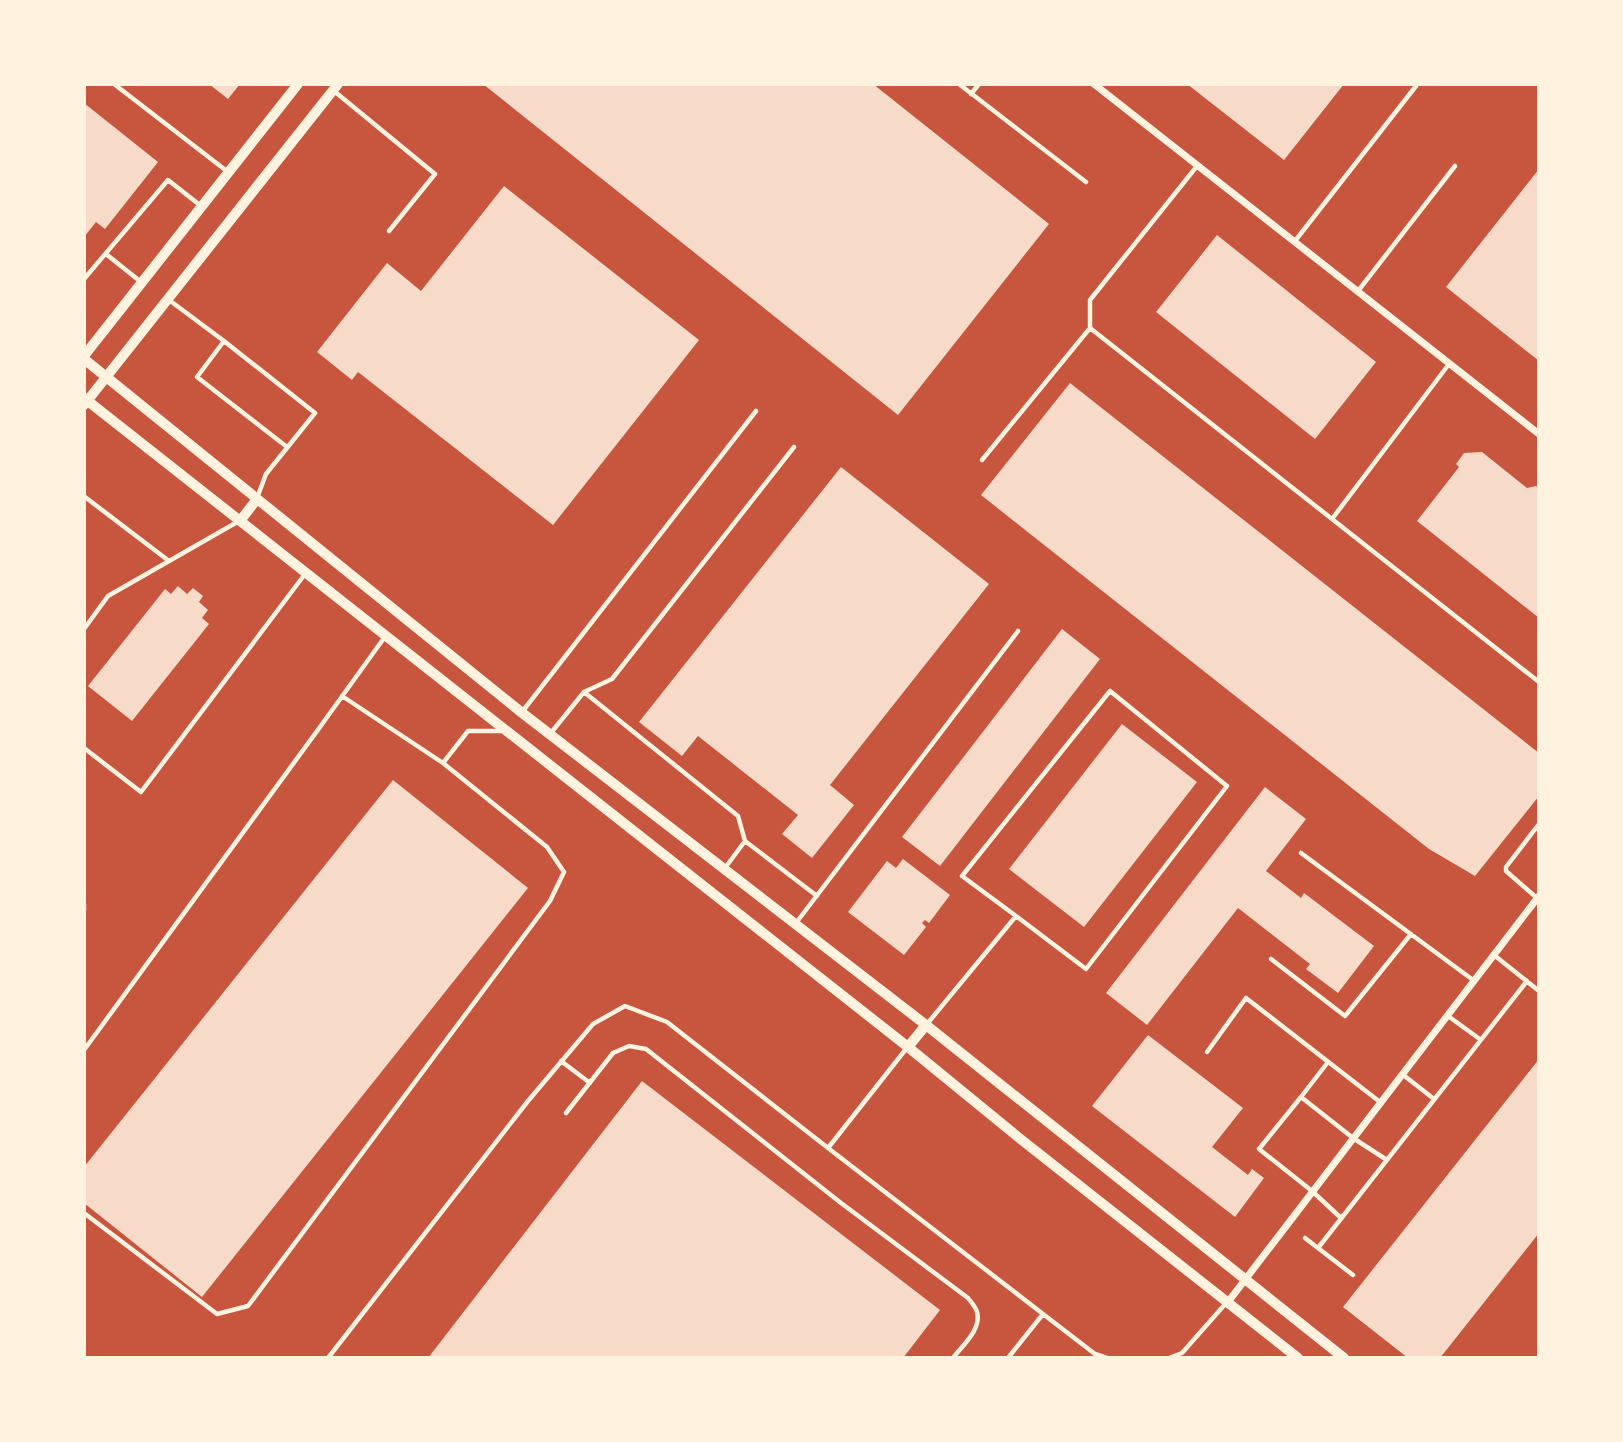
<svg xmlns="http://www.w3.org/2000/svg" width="1623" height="1442" font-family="'IBM Plex Sans',sans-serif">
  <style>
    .building { fill: #f7dbc8 }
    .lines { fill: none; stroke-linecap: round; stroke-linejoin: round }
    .service { stroke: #fff3e0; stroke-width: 4.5 }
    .minor { stroke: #fff3e0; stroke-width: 7 }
    .tertiary { stroke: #fff3e0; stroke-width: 10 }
  </style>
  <rect width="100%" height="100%" fill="#c8553d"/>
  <path class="building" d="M 209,84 L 240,84 L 228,99 Z
    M 483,84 L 873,84 L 1049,224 L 898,415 Z
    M 1187,84 L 1344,84 L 1284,160 Z
    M 84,103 L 158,162 L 105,229 L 96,222 L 84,237 Z
    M 1539,169 L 1539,361 L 1446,287 Z
    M 504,186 L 699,340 L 553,525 L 358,372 L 352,380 L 317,352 L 387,263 L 421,291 Z
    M 1217,235 L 1376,362 L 1315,439 L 1156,312 Z
    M 1070,383 L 1539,753 L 1539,796 L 1475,876 L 1429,849 L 981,495 Z
    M 1482,452 L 1527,488 L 1536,486 L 1539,488 L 1539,618 L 1417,521 L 1459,467 L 1456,464 L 1464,453 Z
    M 841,467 L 989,584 L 830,785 L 854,805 L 812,858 L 782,834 L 798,815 L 698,736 L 682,756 L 639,722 Z
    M 178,586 L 187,594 L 193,588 L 203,596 L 199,602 L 208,610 L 202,618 L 209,624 L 132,721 L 88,686 L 165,589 L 171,594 Z
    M 1062,629 L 1100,659 L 940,866 L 902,837 Z
    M 1122,724 L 1197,782 L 1084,927 L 1009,869 Z
    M 393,780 L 528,888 L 202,1297 L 84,1203 L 84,1167 Z
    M 1265,787 L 1306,819 L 1266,871 L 1301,898 L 1304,893 L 1374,946 L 1338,993 L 1306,969 L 1310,964 L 1238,908 L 1147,1025 L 1106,993 Z
    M 903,859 L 950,895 L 929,923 L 925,920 L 922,923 L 926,927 L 904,955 L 848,912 L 887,861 L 896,868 Z
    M 1148,1035 L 1243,1108 L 1212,1147 L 1248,1175 L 1252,1169 L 1264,1178 L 1235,1217 L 1092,1106 Z
    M 1539,1059 L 1539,1233 L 1440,1358 L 1408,1358 L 1343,1307 Z
    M 642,1081 L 940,1310 L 903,1358 L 428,1358 Z"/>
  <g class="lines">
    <path class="service" d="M 114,84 L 228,172
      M 959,84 L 1086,182
      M 334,91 L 435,174 L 389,231
      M 971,94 L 979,84
      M 1197,166 L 1090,300 L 1090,328 L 1332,519 L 1449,364
      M 1295,241 L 1416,86
      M 106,254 L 141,282
      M 84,279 L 168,180 L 201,206
      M 1358,291 L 1455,166
      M 169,300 L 224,341
      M 982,460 L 1090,328
      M 85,497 L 169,561
      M 257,498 L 266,474 L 315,413 L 224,341 L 197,377 L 287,447
      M 1332,519 L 1539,682
      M 84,629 L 108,596 L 239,521
      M 584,692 L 612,679 L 794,447
      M 342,696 L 443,763
      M 522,712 L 756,411
      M 550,734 L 584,692 L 738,816 L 745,841
      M 84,748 L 141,792 L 305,574
      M 1301,853 L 1473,980
      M 725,868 L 745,841 L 817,896
      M 1537,898 L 1506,871 L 1506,867 L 1539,824
      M 84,904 L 84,910
      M 796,923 L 1018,631
      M 1494,955 L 1539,991
      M 1271,959 L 1345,1016 L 1411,934
      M 1448,1016 L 1481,1040
      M 927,1024 L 1016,916 L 962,876 L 1110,691 L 1227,786 L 1086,969 L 1016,916
      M 906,1049 L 828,1148 L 1043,1314
      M 84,1050 L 320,727 L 384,638
      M 1207,1052 L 1246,998 L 1380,1102
      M 561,1061 L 590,1083
      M 1402,1074 L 1434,1099
      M 1301,1097 L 1328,1062
      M 566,1113 L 613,1053 L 629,1046 L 646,1049 L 841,1203 L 968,1298 C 971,1302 976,1307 977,1312 C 982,1329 962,1346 953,1358
      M 84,1213 L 217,1314 L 248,1306 L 550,901 L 564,872 L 547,847 L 443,763 L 468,731 L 503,731
      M 1341,1218 L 1312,1191 L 1259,1149 L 1301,1097 L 1353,1138 L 1387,1160
      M 1305,1238 L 1353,1275
      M 1318,1248 L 1527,981
      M 328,1358 L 528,1101 L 593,1024 L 625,1006 L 667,1022 L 828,1148
      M 1008,1358 L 1043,1314 L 1095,1354 L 1107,1358
      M 1169,1358 L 1182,1353 L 1227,1302"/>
    <path class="minor" d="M 1094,84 L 1539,434
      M 1228,1302 L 1539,896"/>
    <path class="tertiary" d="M 84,356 L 298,84
      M 84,359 L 521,712 L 926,1025 L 1344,1358
      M 84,398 L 908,1047 L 1018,1137 L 1298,1358
      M 84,405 L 338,84
      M 240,521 L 257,499
      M 908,1047 L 926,1025"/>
  </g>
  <rect width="1623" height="1442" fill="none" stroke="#fff3e0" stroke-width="172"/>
</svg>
